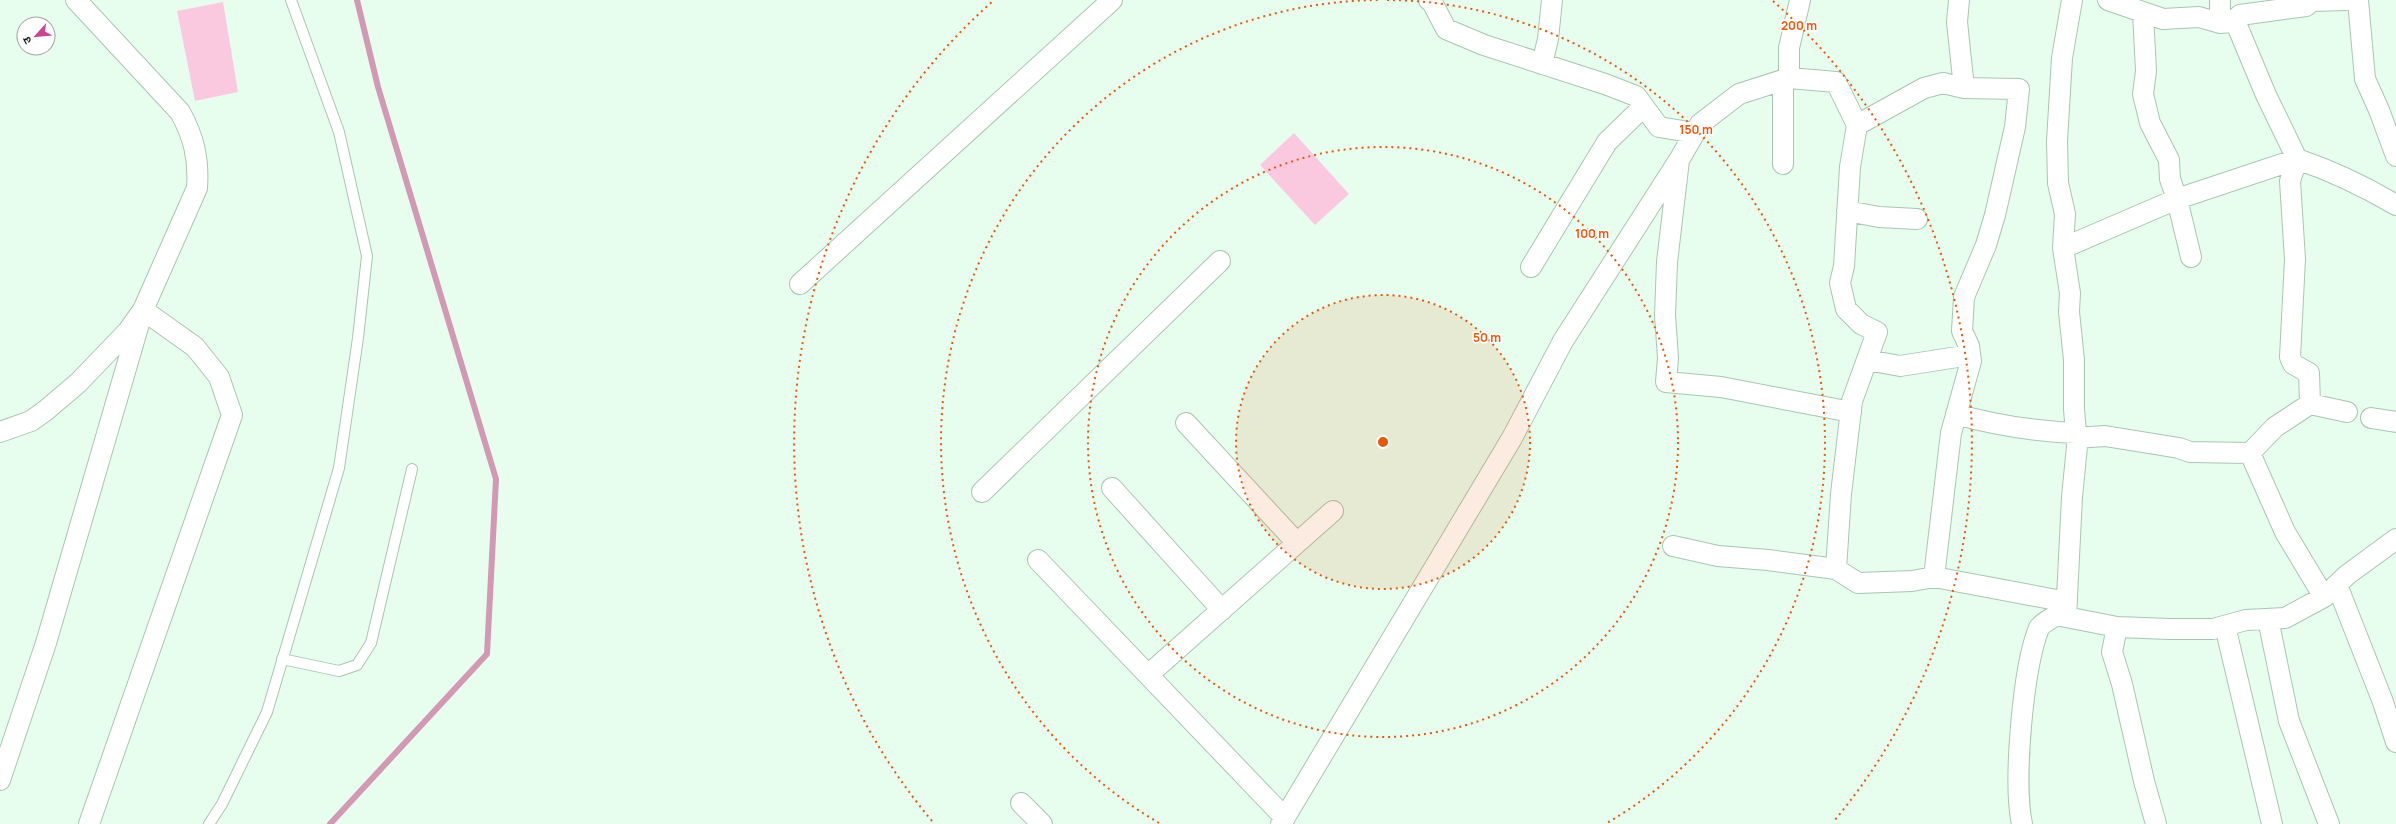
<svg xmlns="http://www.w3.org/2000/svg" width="2396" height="824" font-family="Manrope,'Noto Sans Devanagari',sans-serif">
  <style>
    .green { fill: #fac9e0 }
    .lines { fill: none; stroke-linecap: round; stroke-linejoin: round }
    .stream { stroke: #d398b4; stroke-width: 6 }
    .lane-casing { stroke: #a9c5b2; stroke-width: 12 }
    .street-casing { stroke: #a9c5b2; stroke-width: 22 }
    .lane { stroke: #fff; stroke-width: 10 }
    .street { stroke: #fff; stroke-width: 20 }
    .ring { fill: none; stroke: #e8590c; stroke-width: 2; stroke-dasharray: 2 4 }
    .centre { fill: #e8590c; stroke: #fff; stroke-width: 2 }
    .ring-label { font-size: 12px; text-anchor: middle; font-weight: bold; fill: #e8590c; stroke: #fff; stroke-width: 3; stroke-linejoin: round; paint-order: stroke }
  </style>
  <rect width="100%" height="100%" fill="#e7feee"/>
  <path class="green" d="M 223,2 L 238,92 L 195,101 L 177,11 Z
    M 1294,133 L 1349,194 L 1315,225 L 1260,165 Z"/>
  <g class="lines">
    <path class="stream" d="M 330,824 L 487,654 L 496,479 L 378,87 L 357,0"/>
    <defs>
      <path id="lane" d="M 282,659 L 339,671 L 357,665 L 371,643 L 412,469
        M 209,824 L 222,804 L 267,712 L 339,468 L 358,338 L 367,256 L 339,132 L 291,0"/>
      <path id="street" d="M 1429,0 L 1432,2 L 1446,29 L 1484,45 L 1605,84 L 1636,96 L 1659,127 L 1695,133
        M 1959,0 L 1957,22 L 1964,88
        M 2108,0 L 2163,19 L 2199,17 L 2220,23 L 2232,22 L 2240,15 L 2306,6 L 2312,1 L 2345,0
        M 2358,0 L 2365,79 L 2379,110 L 2396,156
        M 2143,13 L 2146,71 L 2143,94 L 2150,123 L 2169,160 L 2170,179 L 2177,199 L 2191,257
        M 2232,22 L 2238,28 L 2266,95 L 2297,159 C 2332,171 2364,186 2396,205
        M 2220,23 L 2220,0
        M 1542,64 L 1548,39 L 1552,0
        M 1789,78 L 1789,48 L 1800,0
        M 1783,80 L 1783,164
        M 2297,159 L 2290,181 L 2295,259 L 2290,357 L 2293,364 L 2309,373 L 2310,404 L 2347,412
        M 1847,211 L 1879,217 L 1917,219
        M 2063,248 L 2177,199 L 2297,159
        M 1531,267 L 1607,142 L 1643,107
        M 800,284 L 1112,0
        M 1867,360 L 1900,366 L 1970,355
        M 2310,404 L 2275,427 L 2250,453 L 2285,532 L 2324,597
        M 1851,412 L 1721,387 L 1666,382 L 1668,358 L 1665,315 L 1667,262 L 1679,160 L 1700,124 L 1739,94 L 1789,78 L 1836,82 L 1857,125
        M 1956,414 C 1997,426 2034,431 2076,433
        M 2371,418 L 2396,422
        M 1186,423 L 1297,543
        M 0,432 L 31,421 L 45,411 L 78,383 L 128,331 L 143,310 L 197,188 C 199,159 194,137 180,112 L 76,0
        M 2076,438 L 2105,436 L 2179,448 L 2190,452 L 2250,453
        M 1112,488 L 1222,610
        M 982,492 L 1220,261
        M 1673,546 L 1718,556 L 1768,560 L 1836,569
        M 1038,560 L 1285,818
        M 1934,577 L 1912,581 L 1858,583 L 1836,569 L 1841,494 L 1852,401 L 1877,332 L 1861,324 L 1846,309 L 1840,283 L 1844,266 L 1850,167 L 1857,125 L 1924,88 L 1943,83 L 1964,88 L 2019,89 L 2015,127 L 1995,215 L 1986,245 L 1964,297 L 1962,331 L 1969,346 L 1971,361 L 1951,433 L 1934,577 L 2067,602
        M 2337,585 L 2383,702 L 2396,742
        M 2066,617 L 2072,497 L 2077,446 L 2074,409 L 2074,360 L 2069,312 L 2070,293 L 2063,248 L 2065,214 L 2058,183 L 2057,141 L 2062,58 L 2072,0
        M 2268,619 L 2289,721 L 2329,824
        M 2225,626 L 2272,824
        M 2117,627 L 2112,652 L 2122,684 L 2144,781 L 2156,824
        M 1148,675 L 1333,511
        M 0,780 L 46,643 L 143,310 L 195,347 L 219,377 L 232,415 L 89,824
        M 1021,803 L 1042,824
        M 1281,824 L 1512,438 L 1563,341 L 1679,160
        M 2022,824 C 2013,783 2023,666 2039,628 C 2042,623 2051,619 2056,615 L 2117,627 L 2170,629 L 2213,629 L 2246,620 L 2285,618 L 2324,597 L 2347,575 L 2396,539"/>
    </defs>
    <use href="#lane" class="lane-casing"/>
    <use href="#street" class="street-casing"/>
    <use href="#lane" class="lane"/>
    <use href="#street" class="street"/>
  </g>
  <circle cx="1383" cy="442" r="147" fill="#e8590c" fill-opacity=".12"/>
  <g class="ring">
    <circle cx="1383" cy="442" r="147"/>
    <circle cx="1383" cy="442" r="295"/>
    <path d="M1159 823A442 442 0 0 1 1379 0M1387 0A442 442 0 0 1 1607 823"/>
    <path d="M932 821A589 589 0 0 1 993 1M1773 1A589 589 0 0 1 1834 821"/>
  </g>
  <circle cx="1383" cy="442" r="6" class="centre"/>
  <g class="ring-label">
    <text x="1799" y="30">200 m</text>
    <text x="1696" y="134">150 m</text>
    <text x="1592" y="238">100 m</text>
    <text x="1487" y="342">50 m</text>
  </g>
  <g transform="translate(36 36) rotate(243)"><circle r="19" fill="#ffffff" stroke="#a0a4a1"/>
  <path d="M0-3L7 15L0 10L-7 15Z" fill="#c84790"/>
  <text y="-6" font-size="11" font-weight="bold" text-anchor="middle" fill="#121c15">उ</text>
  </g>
</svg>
